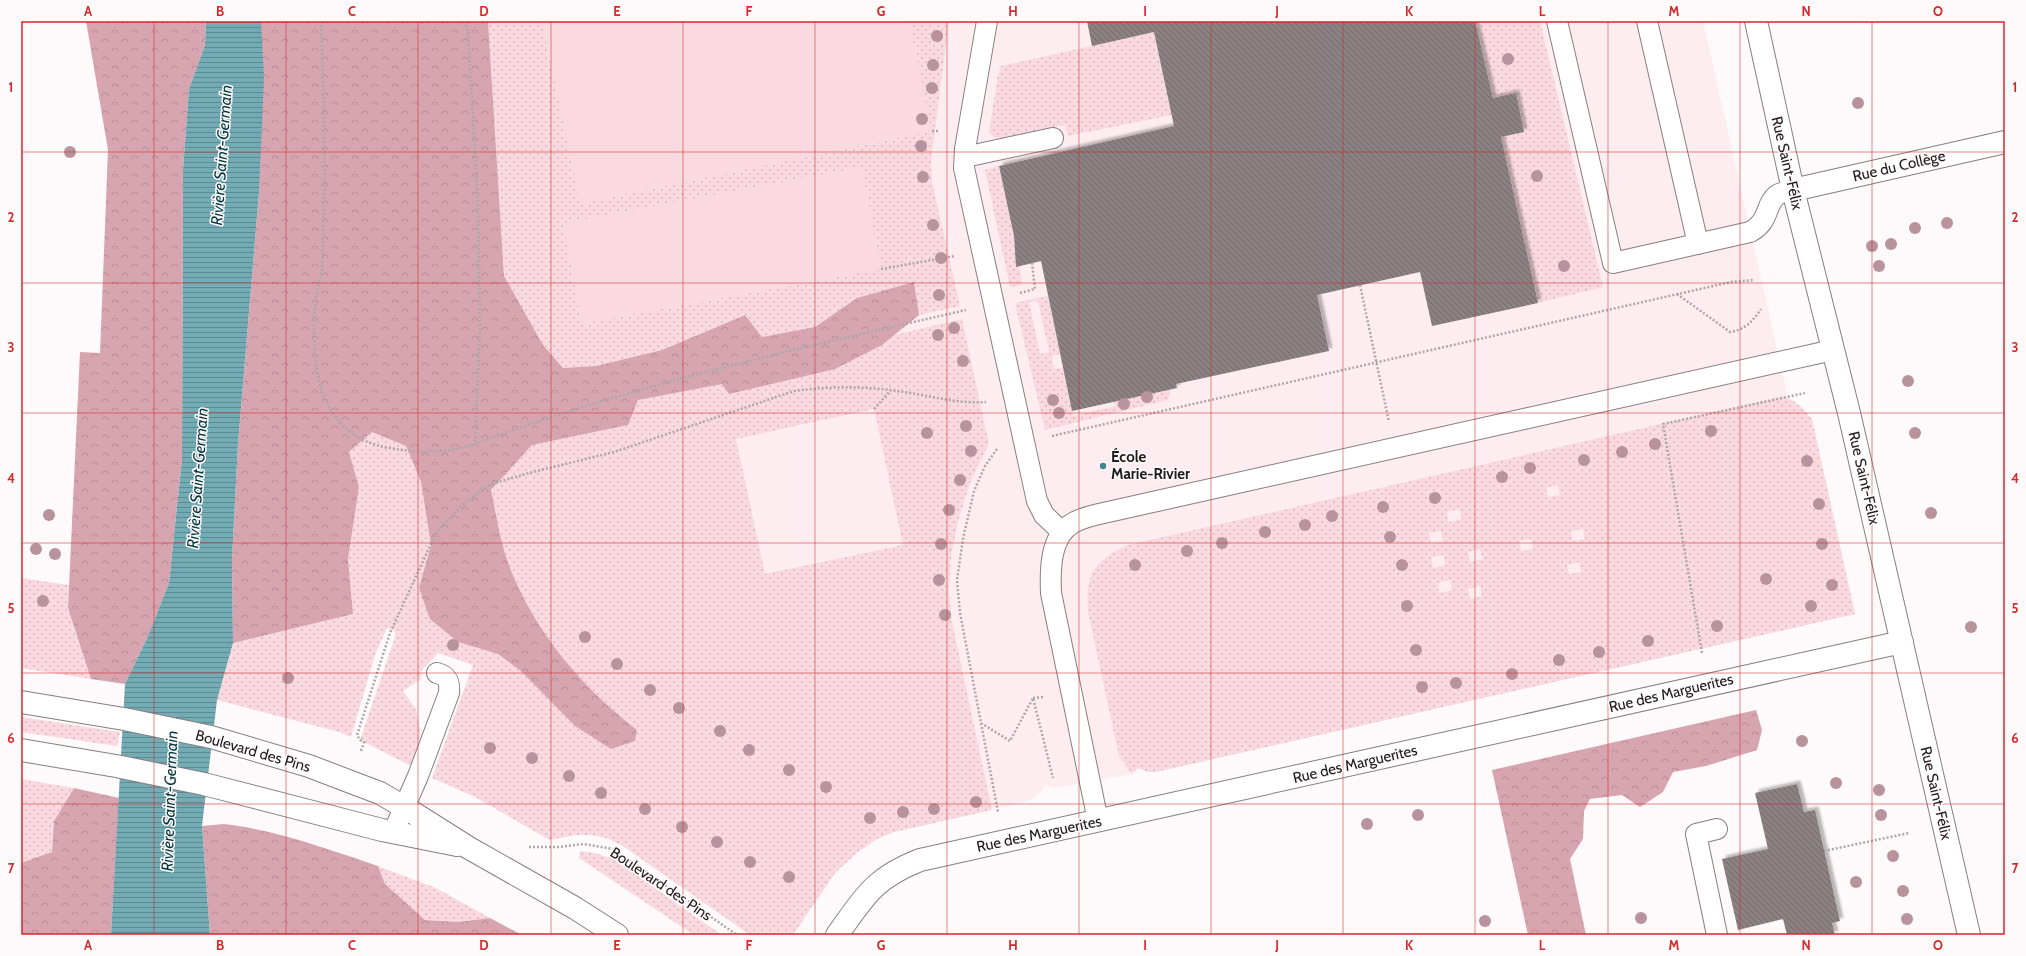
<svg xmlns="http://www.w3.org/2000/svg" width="2026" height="956" font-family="Cabin,sans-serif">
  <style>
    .built { fill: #fdedf0 }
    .grass { fill: url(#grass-dots); fill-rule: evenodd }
    .forest { fill: url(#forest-crowns) }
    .green { fill: #fadae0 }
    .water { fill: url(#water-rules) }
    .building { fill: url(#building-back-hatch); filter: url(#shadow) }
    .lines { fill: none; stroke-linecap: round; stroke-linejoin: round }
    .service-casing { stroke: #887e80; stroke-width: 22 }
    .minor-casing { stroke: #887e80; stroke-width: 24 }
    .tertiary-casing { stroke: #887e80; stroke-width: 24 }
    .path { stroke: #aca7a8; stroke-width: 2.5; stroke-dasharray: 2 2; stroke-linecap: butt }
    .service { stroke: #fff; stroke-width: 20 }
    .minor { stroke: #fff; stroke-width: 22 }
    .tertiary { stroke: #fff; stroke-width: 22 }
    .tree { fill: #b8929c }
    .grid { fill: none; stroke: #d62828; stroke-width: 1; stroke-opacity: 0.55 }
    .poi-dot { fill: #3f868f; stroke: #fef9fa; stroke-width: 1.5 }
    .labels { text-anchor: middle; stroke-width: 3; stroke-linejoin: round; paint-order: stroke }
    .street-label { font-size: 15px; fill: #201c1d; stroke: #fef9fa }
    .poi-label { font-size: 15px; font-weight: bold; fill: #201c1d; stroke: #fef9fa; text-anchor: start }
    .water-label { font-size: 16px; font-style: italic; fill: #00373d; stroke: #fef9fa }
    .neatline { fill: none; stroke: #d62828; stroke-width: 1.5 }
    .grid-label { font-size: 13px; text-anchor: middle; font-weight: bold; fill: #d62828 }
  </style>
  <defs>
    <pattern id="grass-dots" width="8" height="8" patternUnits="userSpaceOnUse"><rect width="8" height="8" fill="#fadae0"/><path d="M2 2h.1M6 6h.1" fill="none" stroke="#d6bac0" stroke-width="1.8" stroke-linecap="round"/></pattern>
    <pattern id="forest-crowns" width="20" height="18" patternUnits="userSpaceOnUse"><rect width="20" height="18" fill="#d7a5b0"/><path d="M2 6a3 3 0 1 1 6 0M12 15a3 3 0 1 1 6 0" fill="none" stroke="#b88d97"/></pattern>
    <pattern id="water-rules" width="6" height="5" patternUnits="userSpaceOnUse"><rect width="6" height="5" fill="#73acb4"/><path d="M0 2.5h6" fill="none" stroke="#5e8b92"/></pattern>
    <pattern id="building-back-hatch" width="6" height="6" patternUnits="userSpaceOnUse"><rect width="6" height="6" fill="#8b8183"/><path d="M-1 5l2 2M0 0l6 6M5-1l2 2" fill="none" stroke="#71696b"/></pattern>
    <filter id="shadow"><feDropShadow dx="3.5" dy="-3.5" stdDeviation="1" flood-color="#0004"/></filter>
  </defs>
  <rect width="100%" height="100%" fill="#fef9fa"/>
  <path class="built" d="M 488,21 L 1703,21 L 1788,398 L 1801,406 L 1812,419 L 1855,614 L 1156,772 L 1148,772 L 1138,768 L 1132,774 L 1055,788 L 1045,785 L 1041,792 L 1033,798 L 1022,803 L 894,832 L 877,839 L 858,852 L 835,873 L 793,935 L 750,935 L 623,846 L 609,839 L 592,835 L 575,835 L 550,840 L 475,797 L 432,778 L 473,665 L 395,637 L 395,631 L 353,614 L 513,420 Z"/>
  <path class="grass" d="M 488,21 L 949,21 L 931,161 L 932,182 L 960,306 L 919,315 L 914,283 L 857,298 L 815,327 L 762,337 L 744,315 L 662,350 L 596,366 L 563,368 L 543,345 L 504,276 Z
    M 1475,21 L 1540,21 L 1603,287 L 1538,303 L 1501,137 L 1524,131 L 1516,93 L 1493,98 Z
    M 1154,32 L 1172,115 L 1068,136 L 1065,125 L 998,139 L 992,136 L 989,132 L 998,74 L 1001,66 Z
    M 999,166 L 1014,236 L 1016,267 L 1020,266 L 1022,285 L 1010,287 L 985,170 Z
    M 1048,296 L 1060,354 L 1052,356 L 1054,369 L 1063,368 L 1073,416 L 1115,406 L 1113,400 L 1171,389 L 1168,400 L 1045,430 L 1015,303 ZM 1038,301 L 1049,352 L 1040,354 L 1029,302 Z
    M 962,319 L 989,444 L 971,480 L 958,522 L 951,556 L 949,590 L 952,622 L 992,810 L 894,832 L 877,839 L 858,852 L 835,873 L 793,935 L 750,935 L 623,846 L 609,839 L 592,835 L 575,835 L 550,840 L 475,797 L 432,778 L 473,665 L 438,653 L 421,671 L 421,679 L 403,691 L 416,709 L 421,734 L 411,766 L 360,740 L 395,637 L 395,631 L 387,628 L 375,655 L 351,737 L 339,732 L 217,700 L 233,643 L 353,614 L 348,559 L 359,487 L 349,452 L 372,432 L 406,446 L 421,482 L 431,545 L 419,588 L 458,642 L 498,654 L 521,671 L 575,726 L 637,730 C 583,688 539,637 512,573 C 501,547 497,518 491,490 L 532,445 L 628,425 L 638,400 L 722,383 L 882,345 L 894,335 ZM 874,409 L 903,545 L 765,574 L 736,439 Z
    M 1780,397 C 1795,398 1803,409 1812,419 L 1855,614 L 1156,772 L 1148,772 L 1138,768 L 1132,774 L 1119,756 L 1088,612 C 1085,574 1094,561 1128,545 ZM 1558,485 L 1560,495 L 1548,497 L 1546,488 ZM 1459,509 L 1462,519 L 1449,522 L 1447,512 ZM 1583,529 L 1585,539 L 1573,541 L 1571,531 ZM 1441,531 L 1443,541 L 1431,543 L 1429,533 ZM 1531,539 L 1533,549 L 1521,551 L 1519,541 ZM 1480,549 L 1482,559 L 1470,562 L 1468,552 ZM 1443,555 L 1445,565 L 1433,568 L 1431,558 ZM 1579,562 L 1581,572 L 1569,574 L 1567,565 ZM 1450,580 L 1452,590 L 1439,593 L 1438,583 ZM 1480,586 L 1482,596 L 1470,599 L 1468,589 Z
    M 21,578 L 69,585 L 68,608 L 91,679 L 21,668 Z
    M 21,717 L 120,732 L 117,746 L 21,732 Z
    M 21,779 L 74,788 L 54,821 L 52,853 L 21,863 Z
    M 580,851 L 595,853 L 613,859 L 722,935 L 694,935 L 579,858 Z
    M 378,866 L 436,888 L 490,918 L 458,922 L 425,920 L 385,884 Z"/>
  <path class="forest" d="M 86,21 L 206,21 L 205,45 L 189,89 L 183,170 L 182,459 L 169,583 L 148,636 L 125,684 L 91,679 L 68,608 L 80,352 L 100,353 L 108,150 Z
    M 261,21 L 488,21 L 504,276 L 543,345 L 563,368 L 596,366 L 662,350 L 745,315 L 762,337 L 815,327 L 857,298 L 914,282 L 919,315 L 882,345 L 835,369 L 729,394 L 722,384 L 638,400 L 628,425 L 532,445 L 491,490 C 497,518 501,547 512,573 C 539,637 583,688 637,730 L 635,741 L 611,749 L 575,726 L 521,671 L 498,654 L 458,642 L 430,619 L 419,588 L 431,545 L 421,482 L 406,446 L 372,432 L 349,452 L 359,487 L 348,559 L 353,614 L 233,643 L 232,559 L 238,444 L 259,192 Z
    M 1756,710 L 1762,730 L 1757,750 L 1706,766 L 1673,772 L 1663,792 L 1640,807 L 1622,795 L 1590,799 L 1584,811 L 1583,839 L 1570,859 L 1586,935 L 1528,935 L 1492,770 Z
    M 74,788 L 119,798 L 111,935 L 21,935 L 21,863 L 52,852 L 54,821 Z
    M 224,824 C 277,830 327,849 378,866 L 385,884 L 425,920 L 458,922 L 490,918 L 522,935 L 210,935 L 202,826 Z"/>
  <path class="green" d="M 542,21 L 909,21 L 932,131 L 580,204 Z
    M 862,167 L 881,269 L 582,324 L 563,223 Z"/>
  <path class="water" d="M 206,21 L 261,21 L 264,78 L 259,192 L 238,444 L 232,559 L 233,643 L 217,700 L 202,826 L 210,935 L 111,935 L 125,684 L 148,636 L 169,583 L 182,459 L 183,170 L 189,89 L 205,45 Z"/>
  <path class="building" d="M 1087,21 L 1475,21 L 1493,98 L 1516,93 L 1524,132 L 1501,137 L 1538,303 L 1432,326 L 1420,272 L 1317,295 L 1329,351 L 1176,384 L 1177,388 L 1072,411 L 1041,261 L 1016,267 L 1014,236 L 999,166 L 1174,126 L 1154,32 L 1092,46 Z
    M 1797,784 L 1804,812 L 1815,810 L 1840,921 L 1832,923 L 1835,935 L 1787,935 L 1783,919 L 1738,930 L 1722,859 L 1768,849 L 1755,793 Z"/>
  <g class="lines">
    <defs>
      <path id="service" d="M 987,21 L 965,149 L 964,168 L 1037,501 L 1044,515 L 1062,532
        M 1557,21 L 1613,263 L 1750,232 C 1770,222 1765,204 1777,195 C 1781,192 1788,192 1793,190
        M 1647,21 L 1698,244
        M 965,157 L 1053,138
        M 1098,821 L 1051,593 C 1050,569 1050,536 1073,523 C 1081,518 1091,516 1099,514 L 1833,350
        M 1717,829 L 1696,834 L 1717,935
        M 393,833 L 418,776 L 449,693 C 450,682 448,676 437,673"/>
      <path id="minor" d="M 1756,21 L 1793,190 L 1849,413 L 1969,935
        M 1793,190 L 2005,142
        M 837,935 C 865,896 874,878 920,860 L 1902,642"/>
      <path id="tertiary" d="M 21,702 L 124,719 L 211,737 L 309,766 L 356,784 L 380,793 L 404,807 L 469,848 L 575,908 L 617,935
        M 21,750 L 116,766 L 204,784 L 382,830 L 457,845"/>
    </defs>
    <use href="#service" class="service-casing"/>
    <use href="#minor" class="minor-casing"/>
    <use href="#tertiary" class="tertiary-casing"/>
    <path class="path" d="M 321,21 C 323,84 326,148 324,211 C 323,230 324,250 322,268 C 321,278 317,288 316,298 C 310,359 314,435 389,448 C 422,453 443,454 475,444
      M 464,21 L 468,32 L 478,204 L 480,330 L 475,444 C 634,384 801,348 966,310
      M 932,131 L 939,131
      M 881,269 L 955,256
      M 1360,285 L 1389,422
      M 1020,293 L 1035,289 L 1032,263
      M 1677,294 L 1730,332 C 1745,330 1753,321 1761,309
      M 874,409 L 890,391
      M 1052,436 L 1731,282 L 1754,280
      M 997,449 L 985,466 L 974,491 L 963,539 L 957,580 L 960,613 L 998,812
      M 1702,653 L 1663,424 L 1805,393
      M 1033,698 L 1043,697
      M 981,723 L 1010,741 L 1033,698 L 1053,778
      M 361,751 L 364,742 L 360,740 L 357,735 L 390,633 L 436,533 L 456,511 L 482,489 L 495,483 L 529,473 L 614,452 L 794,391 C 831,386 868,386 904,392 C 931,396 958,404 986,402
      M 529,847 L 558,847 L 584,844 L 613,849 L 737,935
      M 1824,851 L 1909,833"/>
    <use href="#service" class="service"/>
    <use href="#minor" class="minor"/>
    <use href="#tertiary" class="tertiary"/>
  </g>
  <g class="tree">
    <circle cx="937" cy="36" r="6"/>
    <circle cx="1508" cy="59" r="6"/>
    <circle cx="933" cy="65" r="6"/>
    <circle cx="932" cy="88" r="6"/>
    <circle cx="1858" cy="103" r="6"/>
    <circle cx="922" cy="119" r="6"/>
    <circle cx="921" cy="146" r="6"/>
    <circle cx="70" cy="152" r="6"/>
    <circle cx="1537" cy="176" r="6"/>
    <circle cx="923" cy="177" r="6"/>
    <circle cx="1947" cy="223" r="6"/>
    <circle cx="933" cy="225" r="6"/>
    <circle cx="1915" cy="228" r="6"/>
    <circle cx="1891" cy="244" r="6"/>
    <circle cx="1872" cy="246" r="6"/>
    <circle cx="941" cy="258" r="6"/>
    <circle cx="1564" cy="266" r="6"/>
    <circle cx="1879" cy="266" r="6"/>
    <circle cx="939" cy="295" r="6"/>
    <circle cx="954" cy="328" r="6"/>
    <circle cx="938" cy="335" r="6"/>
    <circle cx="963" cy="361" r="6"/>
    <circle cx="1908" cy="381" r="6"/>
    <circle cx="1147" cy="397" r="6"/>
    <circle cx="1053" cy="400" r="6"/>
    <circle cx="1124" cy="404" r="6"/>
    <circle cx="1059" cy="413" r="6"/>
    <circle cx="966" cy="426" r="6"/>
    <circle cx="1711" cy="431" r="6"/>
    <circle cx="927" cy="433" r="6"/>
    <circle cx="1915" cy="433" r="6"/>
    <circle cx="1655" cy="444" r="6"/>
    <circle cx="971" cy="451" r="6"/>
    <circle cx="1622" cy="452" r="6"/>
    <circle cx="1584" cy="460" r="6"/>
    <circle cx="1807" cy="461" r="6"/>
    <circle cx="1530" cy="468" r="6"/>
    <circle cx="1502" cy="477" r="6"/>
    <circle cx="960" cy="480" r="6"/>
    <circle cx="1435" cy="498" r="6"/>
    <circle cx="1819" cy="504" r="6"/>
    <circle cx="1383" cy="507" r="6"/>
    <circle cx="949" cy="510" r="6"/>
    <circle cx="1931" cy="513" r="6"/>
    <circle cx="49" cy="515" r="6"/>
    <circle cx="1332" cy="516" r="6"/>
    <circle cx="1305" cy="525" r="6"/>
    <circle cx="1265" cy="532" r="6"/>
    <circle cx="1390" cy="537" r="6"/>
    <circle cx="1222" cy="543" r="6"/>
    <circle cx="941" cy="544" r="6"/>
    <circle cx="1822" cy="544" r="6"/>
    <circle cx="36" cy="549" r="6"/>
    <circle cx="1187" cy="551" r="6"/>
    <circle cx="55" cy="554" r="6"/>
    <circle cx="1135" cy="565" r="6"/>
    <circle cx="1402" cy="565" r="6"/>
    <circle cx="1766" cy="579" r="6"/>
    <circle cx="939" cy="580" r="6"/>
    <circle cx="1832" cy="585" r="6"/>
    <circle cx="43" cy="601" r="6"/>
    <circle cx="1407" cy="606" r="6"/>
    <circle cx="1811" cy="606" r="6"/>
    <circle cx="945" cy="615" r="6"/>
    <circle cx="1717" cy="626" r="6"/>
    <circle cx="1971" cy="627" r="6"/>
    <circle cx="585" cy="637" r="6"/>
    <circle cx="1648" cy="641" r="6"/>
    <circle cx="453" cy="645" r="6"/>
    <circle cx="1416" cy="650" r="6"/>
    <circle cx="1599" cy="652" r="6"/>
    <circle cx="1559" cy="660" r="6"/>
    <circle cx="617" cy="664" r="6"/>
    <circle cx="1512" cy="674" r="6"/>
    <circle cx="288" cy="678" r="6"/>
    <circle cx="1456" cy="683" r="6"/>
    <circle cx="1422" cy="687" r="6"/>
    <circle cx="650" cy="690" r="6"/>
    <circle cx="679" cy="708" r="6"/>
    <circle cx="720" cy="731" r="6"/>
    <circle cx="1802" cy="741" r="6"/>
    <circle cx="490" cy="748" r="6"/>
    <circle cx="749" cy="750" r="6"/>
    <circle cx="532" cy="758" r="6"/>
    <circle cx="789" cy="770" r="6"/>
    <circle cx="569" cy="776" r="6"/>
    <circle cx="1836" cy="783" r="6"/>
    <circle cx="826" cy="787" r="6"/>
    <circle cx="1879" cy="790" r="6"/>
    <circle cx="601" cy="793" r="6"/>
    <circle cx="976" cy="802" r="6"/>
    <circle cx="645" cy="809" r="6"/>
    <circle cx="934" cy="809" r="6"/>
    <circle cx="903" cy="812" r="6"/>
    <circle cx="1418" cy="815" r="6"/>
    <circle cx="1881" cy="815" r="6"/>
    <circle cx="870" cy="818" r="6"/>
    <circle cx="1367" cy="824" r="6"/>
    <circle cx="682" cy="827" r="6"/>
    <circle cx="717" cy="842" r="6"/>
    <circle cx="1893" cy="856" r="6"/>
    <circle cx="750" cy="862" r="6"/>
    <circle cx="789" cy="877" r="6"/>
    <circle cx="1856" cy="882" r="6"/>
    <circle cx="1903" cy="891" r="6"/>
    <circle cx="1641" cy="918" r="6"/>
    <circle cx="1907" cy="919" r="6"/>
    <circle cx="1485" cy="921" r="6"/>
  </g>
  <path class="grid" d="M 154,21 L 154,935M 286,21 L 286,935M 418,21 L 418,935M 551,21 L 551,935M 683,21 L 683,935M 815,21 L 815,935M 947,21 L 947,935M 1079,21 L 1079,935M 1211,21 L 1211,935M 1343,21 L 1343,935M 1475,21 L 1475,935M 1608,21 L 1608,935M 1740,21 L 1740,935M 1872,21 L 1872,935M 21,152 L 2005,152M 21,283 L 2005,283M 21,413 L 2005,413M 21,543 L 2005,543M 21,673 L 2005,673M 21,804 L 2005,804"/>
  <circle class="poi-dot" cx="1103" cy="466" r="4"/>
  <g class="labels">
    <g class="street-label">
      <text transform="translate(1787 163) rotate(77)" y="5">Rue Saint-Félix</text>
      <text transform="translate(1899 166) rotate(-13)" y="5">Rue du Collège</text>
      <text transform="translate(1864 478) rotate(77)" y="5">Rue Saint-Félix</text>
      <text transform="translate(1671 693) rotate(-13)" y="5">Rue des Marguerites</text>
      <text transform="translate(253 751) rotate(16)" y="5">Boulevard des Pins</text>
      <text transform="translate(1355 764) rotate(-13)" y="5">Rue des Marguerites</text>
      <text transform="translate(1936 793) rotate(77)" y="5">Rue Saint-Félix</text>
      <text transform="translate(1039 834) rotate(-12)" y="5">Rue des Marguerites</text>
      <text transform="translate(661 884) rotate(34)" y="5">Boulevard des Pins</text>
    </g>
    <g class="poi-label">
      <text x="1111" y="462">École<tspan x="1111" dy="17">Marie-Rivier</tspan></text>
    </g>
    <g class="water-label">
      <text transform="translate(221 155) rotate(-86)" y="6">Rivière Saint-Germain</text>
      <text transform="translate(197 478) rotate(-86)" y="6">Rivière Saint-Germain</text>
      <text transform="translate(169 801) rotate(-88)" y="6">Rivière Saint-Germain</text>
    </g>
  </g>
  <rect width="2026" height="956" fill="none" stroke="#fef9fa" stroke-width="44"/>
  <rect x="22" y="22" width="1982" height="912" class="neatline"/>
  <g class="grid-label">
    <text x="88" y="16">A</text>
    <text x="220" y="16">B</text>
    <text x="352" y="16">C</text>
    <text x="484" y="16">D</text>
    <text x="617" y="16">E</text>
    <text x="749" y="16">F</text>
    <text x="881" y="16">G</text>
    <text x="1013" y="16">H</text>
    <text x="1145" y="16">I</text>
    <text x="1277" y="16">J</text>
    <text x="1409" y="16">K</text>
    <text x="1542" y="16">L</text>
    <text x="1674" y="16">M</text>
    <text x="1806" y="16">N</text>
    <text x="1938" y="16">O</text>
    <text x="11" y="92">1</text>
    <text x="2015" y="92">1</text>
    <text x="11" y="222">2</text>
    <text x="2015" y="222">2</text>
    <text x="11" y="352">3</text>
    <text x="2015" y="352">3</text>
    <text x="11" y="483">4</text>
    <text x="2015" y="483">4</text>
    <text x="11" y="613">5</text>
    <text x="2015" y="613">5</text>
    <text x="11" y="743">6</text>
    <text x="2015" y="743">6</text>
    <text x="11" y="873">7</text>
    <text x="2015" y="873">7</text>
    <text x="88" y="950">A</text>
    <text x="220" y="950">B</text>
    <text x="352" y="950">C</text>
    <text x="484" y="950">D</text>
    <text x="617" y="950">E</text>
    <text x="749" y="950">F</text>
    <text x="881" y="950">G</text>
    <text x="1013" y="950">H</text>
    <text x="1145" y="950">I</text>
    <text x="1277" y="950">J</text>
    <text x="1409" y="950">K</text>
    <text x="1542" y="950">L</text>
    <text x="1674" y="950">M</text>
    <text x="1806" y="950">N</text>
    <text x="1938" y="950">O</text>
  </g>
</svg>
